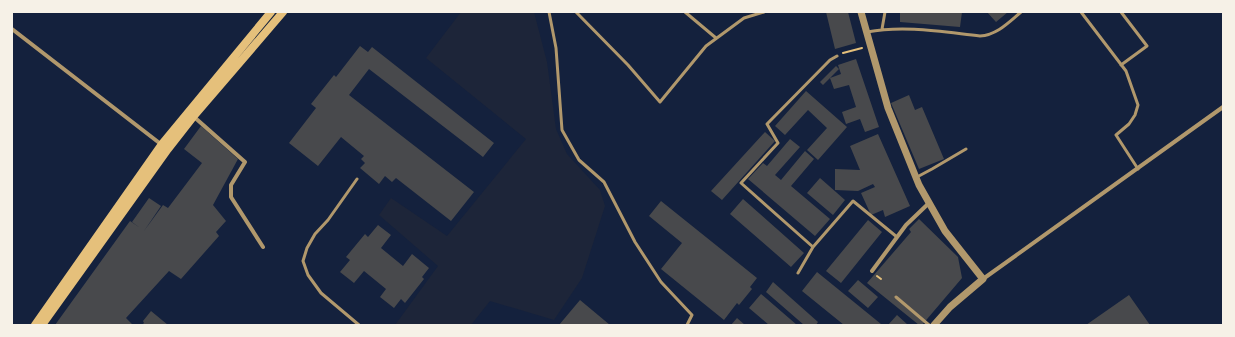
<svg xmlns="http://www.w3.org/2000/svg" width="1235" height="337" font-family="Overpass,sans-serif">
  <style>
    .green { fill: #1d2539 }
    .building { fill: #48494c }
    .lines { fill: none; stroke-linecap: round; stroke-linejoin: round }
    .path { stroke: #e5c07b; stroke-width: 2 }
    .service { stroke: #b1986c; stroke-width: 3 }
    .minor { stroke: #b1986c; stroke-width: 4 }
    .tertiary { stroke: #b1986c; stroke-width: 7 }
    .secondary { stroke: #e5c07b; stroke-width: 8 }
  </style>
  <rect width="100%" height="100%" fill="#14213d"/>
  <path class="green" d="M 461,12 L 534,12 L 547,62 L 556,129 L 567,154 L 600,190 L 605,206 L 582,278 L 554,320 L 490,301 L 471,325 L 395,325 L 438,266 L 379,215 L 391,198 L 447,236 L 526,139 L 426,58 Z"/>
  <path class="building" d="M 826,12 L 848,12 L 856,43 L 835,49 Z
    M 900,12 L 962,12 L 960,27 L 900,22 Z
    M 987,12 L 1008,12 L 996,22 Z
    M 360,46 L 368,52 L 372,47 L 494,143 L 483,157 L 369,69 L 349,95 L 474,192 L 451,221 L 396,178 L 392,182 L 385,176 L 379,184 L 360,168 L 365,163 L 361,159 L 364,156 L 341,137 L 318,166 L 289,143 L 316,108 L 311,104 L 334,75 L 336,77 Z
    M 856,59 L 879,127 L 865,132 L 860,119 L 846,124 L 842,112 L 856,107 L 849,85 L 834,89 L 830,78 L 841,74 L 838,65 Z
    M 836,66 L 839,69 L 823,85 L 820,82 Z
    M 806,91 L 847,127 L 818,160 L 807,150 L 827,128 L 808,110 L 785,135 L 775,126 Z
    M 909,95 L 915,110 L 922,107 L 944,159 L 919,169 L 891,103 Z
    M 201,126 L 238,159 L 213,205 L 226,221 L 216,232 L 219,236 L 181,279 L 169,271 L 126,318 L 133,325 L 55,325 L 130,221 L 140,228 L 132,222 L 149,198 L 161,206 L 144,231 L 163,205 L 168,208 L 202,163 L 184,149 Z
    M 765,132 L 775,141 L 722,200 L 711,191 Z
    M 878,134 L 910,206 L 885,217 L 883,210 L 871,215 L 861,193 L 875,187 L 873,184 L 858,191 L 835,190 L 835,169 L 860,170 L 850,146 Z
    M 790,139 L 800,147 L 775,175 L 781,180 L 805,151 L 814,159 L 791,186 L 830,219 L 815,236 L 748,179 L 763,163 L 767,166 Z
    M 820,178 L 845,200 L 833,215 L 807,193 Z
    M 743,199 L 804,253 L 791,267 L 730,214 Z
    M 661,201 L 757,278 L 750,287 L 752,289 L 739,305 L 737,303 L 724,320 L 661,269 L 682,243 L 649,216 Z
    M 919,219 L 958,257 L 962,278 L 922,325 L 919,325 L 867,283 L 911,232 L 909,229 Z
    M 868,220 L 882,232 L 841,283 L 826,271 Z
    M 378,225 L 391,235 L 381,248 L 403,266 L 412,254 L 429,268 L 422,277 L 424,279 L 405,303 L 401,299 L 394,308 L 380,297 L 386,289 L 364,271 L 354,283 L 340,272 L 350,260 L 346,257 L 365,234 L 368,237 Z
    M 817,272 L 881,324 L 880,325 L 844,325 L 802,291 Z
    M 858,280 L 878,297 L 868,308 L 848,291 Z
    M 773,282 L 818,322 L 816,325 L 804,325 L 766,292 Z
    M 761,294 L 797,325 L 769,325 L 749,308 Z
    M 1129,295 L 1150,325 L 1086,325 Z
    M 580,300 L 610,325 L 559,325 Z
    M 151,311 L 168,325 L 142,325 L 144,323 L 143,321 Z
    M 897,315 L 908,325 L 888,325 Z
    M 737,318 L 745,325 L 731,325 Z"/>
  <g class="lines">
    <path class="path" d="M 843,53 L 862,48
      M 877,276 L 881,279"/>
    <path class="service" d="M 549,12 L 556,48 L 562,130 L 579,160 L 604,182 L 635,242 L 661,282 L 692,315 L 687,325
      M 576,12 L 628,65 L 660,102 L 706,46 L 744,18 L 764,12
      M 685,12 L 716,38
      M 1081,12 L 1126,71 L 1138,105 L 1135,115 L 1129,124 L 1116,135 L 1138,169
      M 882,29 L 885,12
      M 867,32 C 905,25 943,32 980,36 C 997,35 1009,22 1021,12
      M 1121,65 L 1147,46 L 1121,12
      M 917,177 L 932,169 L 966,149
      M 357,179 L 328,220 L 315,234 L 307,248 L 303,261 L 308,275 L 321,293 L 359,325
      M 813,247 L 853,201 L 897,237
      M 798,273 L 813,247 L 741,183 L 778,143 L 767,124 L 830,60 L 837,56
      M 896,297 L 929,325"/>
    <path class="minor" d="M 12,29 L 162,145
      M 193,116 L 245,162 L 231,185 L 231,197 L 263,247
      M 872,271 L 906,225 L 929,203
      M 983,279 L 1223,107"/>
    <path class="tertiary" d="M 861,12 L 888,108 L 919,185 L 945,231 L 983,279 L 950,307 L 934,325"/>
    <path class="secondary" d="M 35,325 L 162,144 L 271,12
      M 42,325 L 168,149 L 193,117 L 283,12"/>
  </g>
  <rect width="1235" height="337" fill="none" stroke="#f6f1e7" stroke-width="26"/>
</svg>
